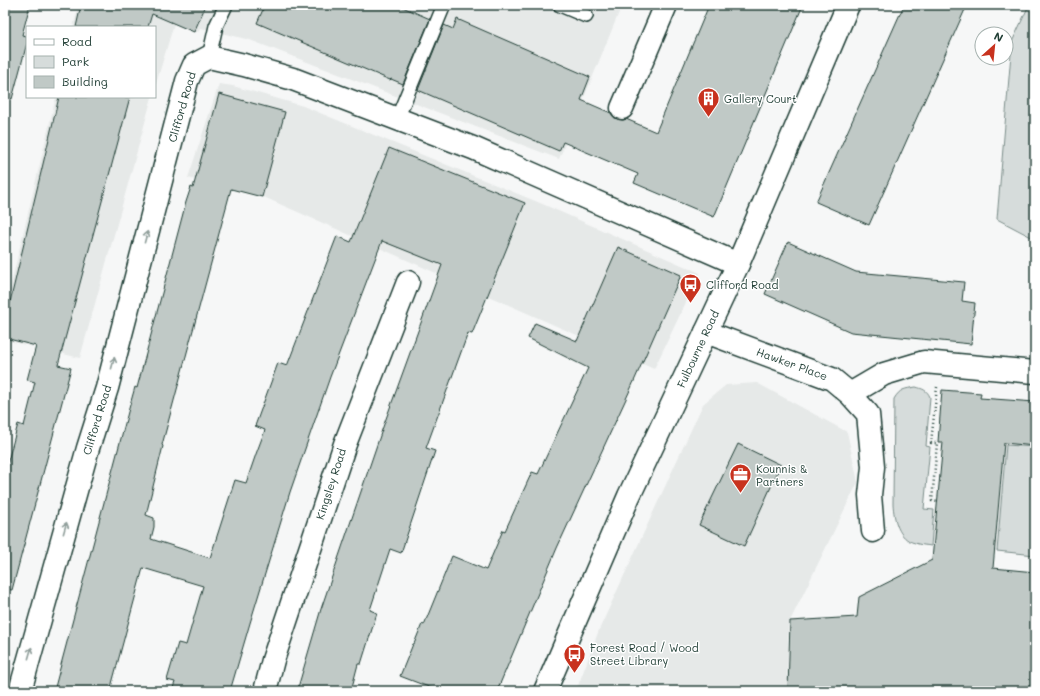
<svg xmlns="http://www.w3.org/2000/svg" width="1040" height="696" font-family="Mali,sans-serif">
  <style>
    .built { fill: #e6e9e8 }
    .green { fill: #d6dcdb; stroke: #7a8c88 }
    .building { fill: #c0c9c6; stroke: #1f3d34 }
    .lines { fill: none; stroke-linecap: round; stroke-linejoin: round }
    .lane-casing { stroke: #1f3d34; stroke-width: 16 }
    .street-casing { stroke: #1f3d34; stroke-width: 25 }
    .secondary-casing { stroke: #1f3d34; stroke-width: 25 }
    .path { stroke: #1f3d34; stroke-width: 2.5; stroke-dasharray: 1 3; stroke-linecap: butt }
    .lane { stroke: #fff; stroke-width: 13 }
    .street { stroke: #fff; stroke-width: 22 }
    .secondary { stroke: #fff; stroke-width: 22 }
    .oneway { stroke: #8f9e9a }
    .labels { text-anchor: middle; stroke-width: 3; stroke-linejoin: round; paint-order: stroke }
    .poi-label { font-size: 11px; fill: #1f3d34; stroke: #fff; text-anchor: start }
    .street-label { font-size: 11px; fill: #1f3d34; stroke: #fff }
  </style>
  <rect width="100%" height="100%" fill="#f6f7f7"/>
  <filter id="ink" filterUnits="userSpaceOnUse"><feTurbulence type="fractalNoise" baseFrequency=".025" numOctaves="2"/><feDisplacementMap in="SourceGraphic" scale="8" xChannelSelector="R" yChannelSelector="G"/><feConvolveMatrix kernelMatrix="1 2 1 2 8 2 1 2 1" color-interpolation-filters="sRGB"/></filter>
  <g filter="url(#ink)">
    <path class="built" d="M 79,5 L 622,5 L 559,159 L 250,40 L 201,28 L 198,32 L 174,24 L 155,87 L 155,27 L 73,27 Z
      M 219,84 L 233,86 L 303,106 L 540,203 L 700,273 L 654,369 L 266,198 L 188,178 Z
      M 56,97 L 152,97 L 80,358 L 5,340 L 5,309 Z
      M 757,383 L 847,432 L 858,482 L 789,623 L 787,691 L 576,691 L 599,630 L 703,404 L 726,385 Z"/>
    <path class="green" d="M 1029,5 L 1035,5 L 1035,239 L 997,219 L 1012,42 Z
      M 916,387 C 923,389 927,390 930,397 L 926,446 L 930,447 L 924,509 L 934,510 L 931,546 C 926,545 920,545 915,543 C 898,539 894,519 893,504 L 894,399 C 900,389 904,389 916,387 Z
      M 1006,445 L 1035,447 L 1035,555 L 997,551 Z"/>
    <path class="building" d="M 5,5 L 30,5 L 22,35 L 27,36 L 27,43 L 12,99 L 5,98 Z
      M 81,5 L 206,5 L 194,32 L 152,14 L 148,27 L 76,27 Z
      M 265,5 L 398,5 L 430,19 L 403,84 L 391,79 L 390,80 L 257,23 Z
      M 709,5 L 803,5 L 714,217 L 634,183 L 638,174 L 563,142 L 559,151 L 418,90 L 444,25 L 453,29 L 457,19 L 590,77 L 581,100 L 611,113 L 617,119 L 623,120 L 626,119 L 656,132 Z
      M 904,5 L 967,5 L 869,225 L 816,202 Z
      M 219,94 L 285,112 L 262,197 L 231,189 L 162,445 L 163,446 L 146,515 L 154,518 L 154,527 L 151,539 L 210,558 L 235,480 L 246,483 L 256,454 L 265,430 L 255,426 L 278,363 L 287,366 L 337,236 L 351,242 L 389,148 L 525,203 L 472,334 L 468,333 L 434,426 L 426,448 L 435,451 L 401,553 L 390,549 L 370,610 L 377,613 L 361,664 L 358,664 L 351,691 L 297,691 L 321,609 L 383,427 L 442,265 L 382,241 L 330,377 L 290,492 L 250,623 L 230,691 L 172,691 L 175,682 L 167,680 L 178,643 L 186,645 L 203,586 L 143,568 L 110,691 L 54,691 L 128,412 L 135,387 L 137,388 L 186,202 L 191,187 L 193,188 Z
      M 59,97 L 130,97 L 58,365 L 71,368 L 12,590 L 5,589 L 5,472 L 18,424 L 24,426 L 35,382 L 27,380 L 36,346 L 5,338 L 5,323 Z
      M 788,242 L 856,272 L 964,282 L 962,301 L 975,303 L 971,344 L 851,332 L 765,294 Z
      M 618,247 L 681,275 L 631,388 L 557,548 L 497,691 L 439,691 L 400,676 L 413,644 L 414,644 L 422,624 L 424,625 L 452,556 L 486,570 L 503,530 L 505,531 L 532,472 L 538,474 L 588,368 L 528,338 L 535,323 L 577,341 Z
      M 942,390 L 981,393 L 980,398 L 1035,402 L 1035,446 L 1004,443 L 993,568 L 1035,572 L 1035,691 L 788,691 L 790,621 L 857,617 L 859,597 L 932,560 L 943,442 L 938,442 Z
      M 738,444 L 781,465 L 744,546 L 699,525 Z"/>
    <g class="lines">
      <defs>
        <path id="lane" d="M 560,5 L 586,16
          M 209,57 L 216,26 L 226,5
          M 397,119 L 444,5"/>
        <path id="street" d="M 622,108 L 666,5
          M 706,332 L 832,379 L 850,394 L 884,374 L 924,362 L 1035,372
          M 850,394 L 868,414 L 873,467 L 870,495 L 873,531
          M 20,691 L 88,448 L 107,388 L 187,81 L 194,65 L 209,57 L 244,65 L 293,79 L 473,148 L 738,264
          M 265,691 L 273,660 L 345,444 L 408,282"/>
        <path id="secondary" d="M 545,691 L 629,496 L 738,264 L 848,5"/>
      </defs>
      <use href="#lane" class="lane-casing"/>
      <use href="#street" class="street-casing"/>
      <use href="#secondary" class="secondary-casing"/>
      <path class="path" d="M 937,387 L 931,443 L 937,443 L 932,501 L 938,502"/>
      <use href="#lane" class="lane"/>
      <use href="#street" class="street"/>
      <use href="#secondary" class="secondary"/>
    </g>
    <defs><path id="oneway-shaft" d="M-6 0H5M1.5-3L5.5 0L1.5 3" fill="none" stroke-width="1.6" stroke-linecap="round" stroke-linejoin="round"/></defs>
    <g class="oneway">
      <use href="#oneway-shaft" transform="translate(146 237) rotate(-75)"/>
      <use href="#oneway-shaft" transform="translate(113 363) rotate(-75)"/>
      <use href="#oneway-shaft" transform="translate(65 528) rotate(-74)"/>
      <use href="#oneway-shaft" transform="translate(30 653) rotate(-74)"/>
    </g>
  </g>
  <defs>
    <symbol id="building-pin" viewBox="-11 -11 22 30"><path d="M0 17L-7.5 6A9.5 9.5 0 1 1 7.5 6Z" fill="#c8321e" stroke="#fff"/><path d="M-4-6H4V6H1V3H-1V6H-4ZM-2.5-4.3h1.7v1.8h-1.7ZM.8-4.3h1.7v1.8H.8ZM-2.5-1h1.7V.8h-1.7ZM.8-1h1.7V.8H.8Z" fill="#fff"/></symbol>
    <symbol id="bus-pin" viewBox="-11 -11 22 30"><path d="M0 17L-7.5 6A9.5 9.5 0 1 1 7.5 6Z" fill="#c8321e" stroke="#fff"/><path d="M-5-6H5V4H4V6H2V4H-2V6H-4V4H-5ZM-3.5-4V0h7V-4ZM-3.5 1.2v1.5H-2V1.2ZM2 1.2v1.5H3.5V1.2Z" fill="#fff"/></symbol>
    <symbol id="office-pin" viewBox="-11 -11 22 30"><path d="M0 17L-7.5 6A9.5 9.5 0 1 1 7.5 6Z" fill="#c8321e" stroke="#fff"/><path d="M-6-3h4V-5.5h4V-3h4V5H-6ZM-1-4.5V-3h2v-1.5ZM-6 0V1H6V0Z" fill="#fff"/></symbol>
  </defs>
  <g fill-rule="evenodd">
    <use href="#building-pin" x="696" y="86" width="25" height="34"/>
    <use href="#bus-pin" x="678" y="272" width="25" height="34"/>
    <use href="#office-pin" x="728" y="462" width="25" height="34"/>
    <use href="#bus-pin" x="562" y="642" width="25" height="34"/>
  </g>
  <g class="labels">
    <g class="poi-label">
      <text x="724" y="103">Gallery Court</text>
      <text x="706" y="289">Clifford Road</text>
      <text x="756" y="473">Kounnis &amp;<tspan x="756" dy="13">Partners</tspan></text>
      <text x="590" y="652">Forest Road / Wood<tspan x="590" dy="13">Street Library</tspan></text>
    </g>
    <g class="street-label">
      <text transform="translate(182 107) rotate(-74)" y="4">Clifford Road</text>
      <text transform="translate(698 349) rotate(-65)" y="4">Fulbourne Road</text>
      <text transform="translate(792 364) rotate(20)" y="4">Hawker Place</text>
      <text transform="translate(97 420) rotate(-73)" y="4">Clifford Road</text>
      <text transform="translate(331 484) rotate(-72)" y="4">Kingsley Road</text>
    </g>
  </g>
  <rect width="1040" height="696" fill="none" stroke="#fff" stroke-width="20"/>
  <rect x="10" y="10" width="1020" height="676" fill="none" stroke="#1f3d34" stroke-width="1.5" filter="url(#ink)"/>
  <rect x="26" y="26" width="130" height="72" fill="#ffffff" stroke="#a5b1ae"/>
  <rect x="34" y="39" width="20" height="6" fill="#ffffff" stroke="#a5b1ae"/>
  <text x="62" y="46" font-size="12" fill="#1f3d34">Road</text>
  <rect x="34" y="56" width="20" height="12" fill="#d6dcdb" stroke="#a5b1ae"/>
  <text x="62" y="66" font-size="12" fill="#1f3d34">Park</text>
  <rect x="34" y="76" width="20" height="12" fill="#c0c9c6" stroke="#a5b1ae"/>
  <text x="62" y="86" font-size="12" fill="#1f3d34">Building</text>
  <g transform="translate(994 46) rotate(27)"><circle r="19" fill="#ffffff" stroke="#a5b1ae"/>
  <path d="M0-3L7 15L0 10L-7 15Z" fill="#c8321e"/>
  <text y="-6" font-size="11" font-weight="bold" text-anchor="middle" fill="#1f3d34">N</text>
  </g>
</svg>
